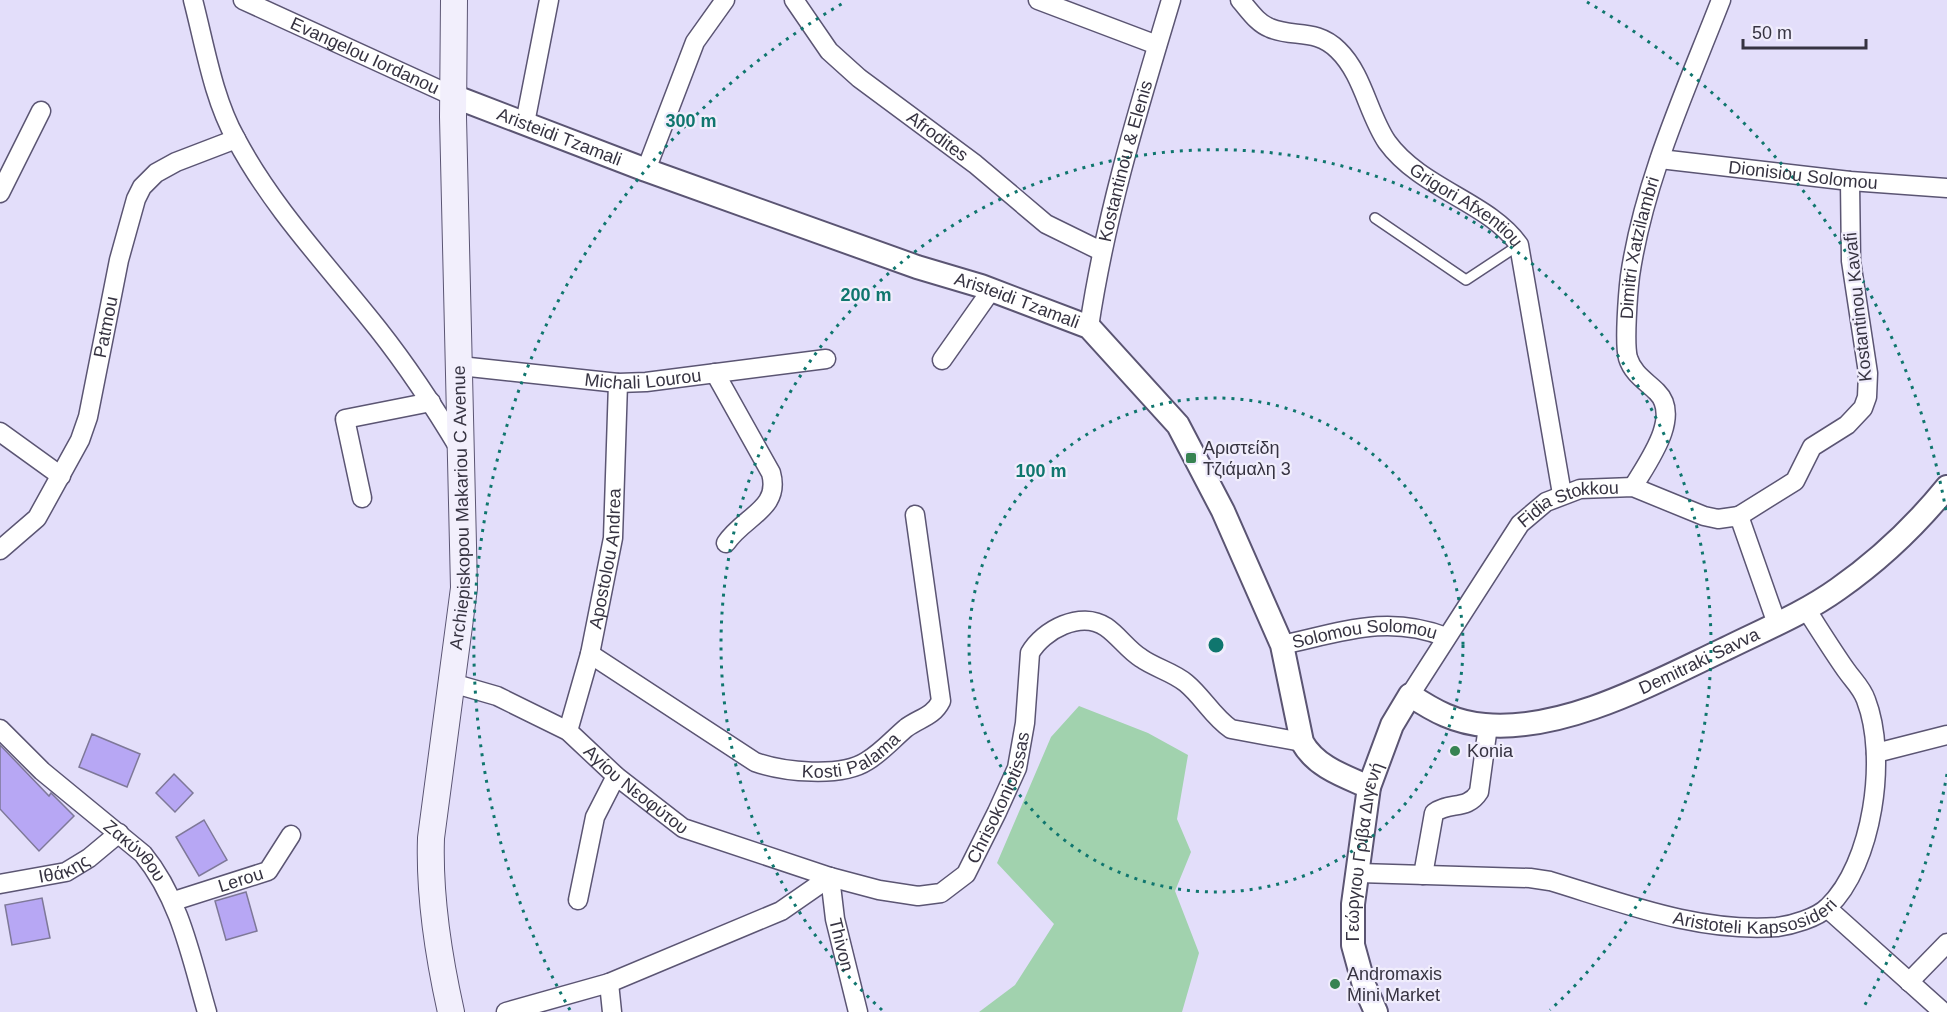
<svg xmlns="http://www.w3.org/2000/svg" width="1947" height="1012" font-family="Arial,sans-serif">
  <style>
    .green { fill: #a1d2ae }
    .building { fill: #b7a7f4; stroke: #7e7898; stroke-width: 1.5 }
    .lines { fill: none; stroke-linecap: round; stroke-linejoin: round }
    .service-casing { stroke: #5b5573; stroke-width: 12 }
    .minor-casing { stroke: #5b5573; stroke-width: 21 }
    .tertiary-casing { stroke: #5b5573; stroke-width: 26 }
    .secondary-casing { stroke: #5b5573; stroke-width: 28 }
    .service { stroke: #fff; stroke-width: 9 }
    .minor { stroke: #fff; stroke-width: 18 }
    .tertiary { stroke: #fff; stroke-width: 22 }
    .secondary { stroke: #f2effc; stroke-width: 26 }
    .ring { fill: none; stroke: #0f766e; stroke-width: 3; stroke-dasharray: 3 6 }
    .poi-dot { fill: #378352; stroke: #f0edfc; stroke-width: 2 }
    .labels { text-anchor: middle; stroke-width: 4.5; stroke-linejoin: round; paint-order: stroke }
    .street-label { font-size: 18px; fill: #363341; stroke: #f0edfc }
    .poi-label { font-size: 18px; fill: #363341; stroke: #f0edfc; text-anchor: start }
    .centre { fill: #0f766e; stroke: #f0edfc; stroke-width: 3 }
    .ring-label { font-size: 18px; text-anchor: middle; font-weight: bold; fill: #0f766e; stroke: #f0edfc; stroke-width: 4.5; stroke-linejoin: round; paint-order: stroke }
  </style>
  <rect width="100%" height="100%" fill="#e3defa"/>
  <path class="green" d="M 1079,706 L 1148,733 L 1188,755 L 1177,819 L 1191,852 L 1175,891 L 1199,953 L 1182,1012 L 979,1012 L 1015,985 L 1054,924 L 997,863 L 1051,737 Z"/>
  <path class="building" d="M 92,734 L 140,754 L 127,787 L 79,767 Z
    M 0,745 L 49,796 L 51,793 L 74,816 L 39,851 L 0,809 Z
    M 174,774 L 193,793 L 175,812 L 156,793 Z
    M 204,820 L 227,860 L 199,876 L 176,837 Z
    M 246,892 L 257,931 L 226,940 L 215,901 Z
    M 42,898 L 50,938 L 12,945 L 5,905 Z"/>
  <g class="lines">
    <defs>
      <path id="service" d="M 1375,218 L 1466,280 L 1519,245"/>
      <g id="minor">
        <path d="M 193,0 C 205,46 213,98 236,139 C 273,209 330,268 378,329 C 408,367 435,408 460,450"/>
        <path id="s1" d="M 243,0 L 453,96"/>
        <path id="s2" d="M 794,0 L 829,51 L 859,78 L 975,164 L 1046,224 L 1101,251"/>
        <path d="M 1038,0 L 1157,45"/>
        <path id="s3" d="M 1240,0 C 1249,10 1257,23 1270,28 C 1293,38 1316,28 1338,50 C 1363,74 1368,114 1387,142 C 1421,189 1489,202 1519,245 L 1562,494"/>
        <path d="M 525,123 L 549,0"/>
        <path id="s4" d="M 1660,159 L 1850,181 L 1947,188"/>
        <path d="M 646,170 L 695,42 L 725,0"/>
        <path d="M 0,193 L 41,111"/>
        <path id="s5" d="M 1089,327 C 1106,213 1138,110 1171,0"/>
        <path d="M 942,360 L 992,289"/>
        <path id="s6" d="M 460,366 L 618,383 L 646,382 L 826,359"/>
        <path d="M 715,373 L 771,473 C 781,509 744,516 726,543"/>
        <path d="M 0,432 L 61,476"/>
        <path id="s7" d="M 1633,487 C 1647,463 1682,417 1657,392 C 1646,381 1633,374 1628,358 C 1624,343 1628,293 1630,276 C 1644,180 1686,90 1721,0"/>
        <path d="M 362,498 L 345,419 L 431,402"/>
        <path d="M 1739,516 L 1795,481 L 1812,447 L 1847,425 L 1863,408 L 1867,397 L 1868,373 L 1851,261 L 1850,181"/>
        <path id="s8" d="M 0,550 L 37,518 L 80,440 L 88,417 L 119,260 L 136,199 L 142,187 L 156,173 L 176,162 L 236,139"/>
        <path id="s9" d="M 1282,645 C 1342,632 1387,614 1446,637"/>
        <path id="s10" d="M 590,654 L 755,762 C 783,772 841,778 867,761 C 882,752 893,739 906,728 C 919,718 933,717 941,701 L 915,515"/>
        <path id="s11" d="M 452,683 L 497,696 L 568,731 L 616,776 L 683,828 L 830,877 L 879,890 L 918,896 L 941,893 L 966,874 L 997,812 L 1017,768 L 1025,723 L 1030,653 C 1043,630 1081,610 1106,627 C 1119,636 1128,650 1141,658 C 1155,668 1173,672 1186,683 C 1203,697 1213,717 1231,729 L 1302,742"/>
        <path id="s12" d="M 1410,695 L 1520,524 L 1546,502 L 1580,489 L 1633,487 L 1704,516 L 1718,519 L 1739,516 L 1777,624"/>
        <path id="s13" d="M 0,729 L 42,771 L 143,854 C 180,899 191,957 207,1012"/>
        <path id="s14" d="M 568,731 L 590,654 L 613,538 L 618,383"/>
        <path d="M 1876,753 L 1947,735"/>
        <path id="s15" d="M 1359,873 L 1530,878 L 1550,881 C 1623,903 1699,933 1777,927 C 1792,925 1817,918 1828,907 C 1873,864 1888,757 1866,700 C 1862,688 1853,680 1846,670 C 1832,650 1819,629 1806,609"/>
        <path d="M 1423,875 L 1434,813 C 1450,801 1467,811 1479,792 L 1488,726"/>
        <path id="s16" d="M 830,877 L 835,919 L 858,1012"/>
        <path id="s17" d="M 0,884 L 66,872 L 89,858 L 119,833"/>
        <path d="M 578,900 L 595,817 L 616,776"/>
        <path id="s18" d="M 174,901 L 268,871 L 291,835"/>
        <path d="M 1827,908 L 1943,1012"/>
        <path d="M 1909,982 L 1947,943"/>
        <path d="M 609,983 L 612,1012"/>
        <path d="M 506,1012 L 609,983 L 781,911 L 830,877"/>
      </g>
      <g id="tertiary">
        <path id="s19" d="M 453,96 L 646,170 L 917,267 L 981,286 L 1089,327 L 1178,425 L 1223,511 L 1282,645 L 1302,742 C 1316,767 1344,776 1369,787"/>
        <path id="s20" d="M 1376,1012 L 1364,985 L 1353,945 L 1353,904 L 1369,787 L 1392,725 L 1410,695 C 1434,711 1456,723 1485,725 C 1565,732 1655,682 1725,649 C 1763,630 1803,614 1838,589 C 1878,561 1916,525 1947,487"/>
      </g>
      <g id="secondary">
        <path id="s21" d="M 451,1012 C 438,954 429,897 431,838 L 464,588 L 453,117 L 454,0"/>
      </g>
    </defs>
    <use href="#service" class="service-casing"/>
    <use href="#minor" class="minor-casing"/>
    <use href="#tertiary" class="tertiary-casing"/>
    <use href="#secondary" class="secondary-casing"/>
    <use href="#service" class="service"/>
    <use href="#minor" class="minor"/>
    <use href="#tertiary" class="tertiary"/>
    <use href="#secondary" class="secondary"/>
  </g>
  <g class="ring">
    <circle cx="1216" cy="645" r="247"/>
    <path d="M882 1010A495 495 0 1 1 1550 1010"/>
    <path d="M1947 774A742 742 0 0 1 1862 1010M570 1010A742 742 0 0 1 845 2M1587 2A742 742 0 0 1 1947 516"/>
  </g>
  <g class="poi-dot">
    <rect x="1185" y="452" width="12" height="12" rx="3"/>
    <circle cx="1455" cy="751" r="6"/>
    <circle cx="1335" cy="984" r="6"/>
  </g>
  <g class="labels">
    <g class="street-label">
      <text dy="6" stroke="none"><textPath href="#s1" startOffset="134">Evangelou Iordanou</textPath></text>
      <text dy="6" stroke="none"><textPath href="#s2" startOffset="200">Afrodites</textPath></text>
      <text dy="6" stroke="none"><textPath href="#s19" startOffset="114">Aristeidi Tzamali</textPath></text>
      <text dy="6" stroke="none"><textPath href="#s5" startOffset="170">Kostantinou &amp; Elenis</textPath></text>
      <text dy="6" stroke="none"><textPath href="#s4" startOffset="144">Dionisiou Solomou</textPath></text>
      <text dy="6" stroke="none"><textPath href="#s3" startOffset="321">Grigori Afxentiou</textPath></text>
      <text dy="6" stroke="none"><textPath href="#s7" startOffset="262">Dimitri Xatzilambri</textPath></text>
      <text dy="6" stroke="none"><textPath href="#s19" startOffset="600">Aristeidi Tzamali</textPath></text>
      <text transform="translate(1858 307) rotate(-96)" y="6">Kostantinou Kavafi</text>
      <text dy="6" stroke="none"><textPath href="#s8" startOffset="254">Patmou</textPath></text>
      <text dy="6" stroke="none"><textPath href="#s6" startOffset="184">Michali Lourou</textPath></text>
      <text dy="6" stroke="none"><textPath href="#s21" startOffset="508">Archiepiskopou Makariou C Avenue</textPath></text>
      <text dy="6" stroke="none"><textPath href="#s12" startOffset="258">Fidia Stokkou</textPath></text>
      <text dy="6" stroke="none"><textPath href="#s14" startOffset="177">Apostolou Andrea</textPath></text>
      <text dy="6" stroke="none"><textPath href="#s9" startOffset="84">Solomou Solomou</textPath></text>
      <text dy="6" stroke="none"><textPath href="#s20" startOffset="639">Demitraki Savva</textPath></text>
      <text dy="6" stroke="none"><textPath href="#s10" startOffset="298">Kosti Palama</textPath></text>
      <text dy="6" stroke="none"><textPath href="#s11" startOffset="216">Αγίου Νεοφύτου</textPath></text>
      <text dy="6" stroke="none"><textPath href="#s11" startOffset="660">Chrisokoniotissas</textPath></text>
      <text dy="6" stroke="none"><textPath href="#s13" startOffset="182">Ζακύνθου</textPath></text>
      <text dy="6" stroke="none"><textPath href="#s20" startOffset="165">Γεώργιου Γρίβα Διγενή</textPath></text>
      <text dy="6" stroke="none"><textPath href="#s17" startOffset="66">Ιθάκης</textPath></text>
      <text dy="6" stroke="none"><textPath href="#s18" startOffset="70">Lerou</textPath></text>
      <text dy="6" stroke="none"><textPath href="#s15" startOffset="404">Aristoteli Kapsosideri</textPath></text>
      <text dy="6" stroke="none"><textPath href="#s16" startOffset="69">Thivon</textPath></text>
    </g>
    <g class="poi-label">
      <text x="1203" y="454">Αριστείδη<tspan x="1203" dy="21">Τζιάμαλη 3</tspan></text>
      <text x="1467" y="757">Konia</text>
      <text x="1347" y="980">Andromaxis<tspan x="1347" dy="21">Mini Market</tspan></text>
    </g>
  </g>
  <circle cx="1216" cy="645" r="9" class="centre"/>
  <g class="ring-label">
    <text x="691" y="127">300 m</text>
    <text x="866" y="301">200 m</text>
    <text x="1041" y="477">100 m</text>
  </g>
  <path d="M1743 39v9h123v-9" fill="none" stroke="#363341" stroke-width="3"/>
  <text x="1752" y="39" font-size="18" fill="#363341" stroke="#f0edfc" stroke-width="4.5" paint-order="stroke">50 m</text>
</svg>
